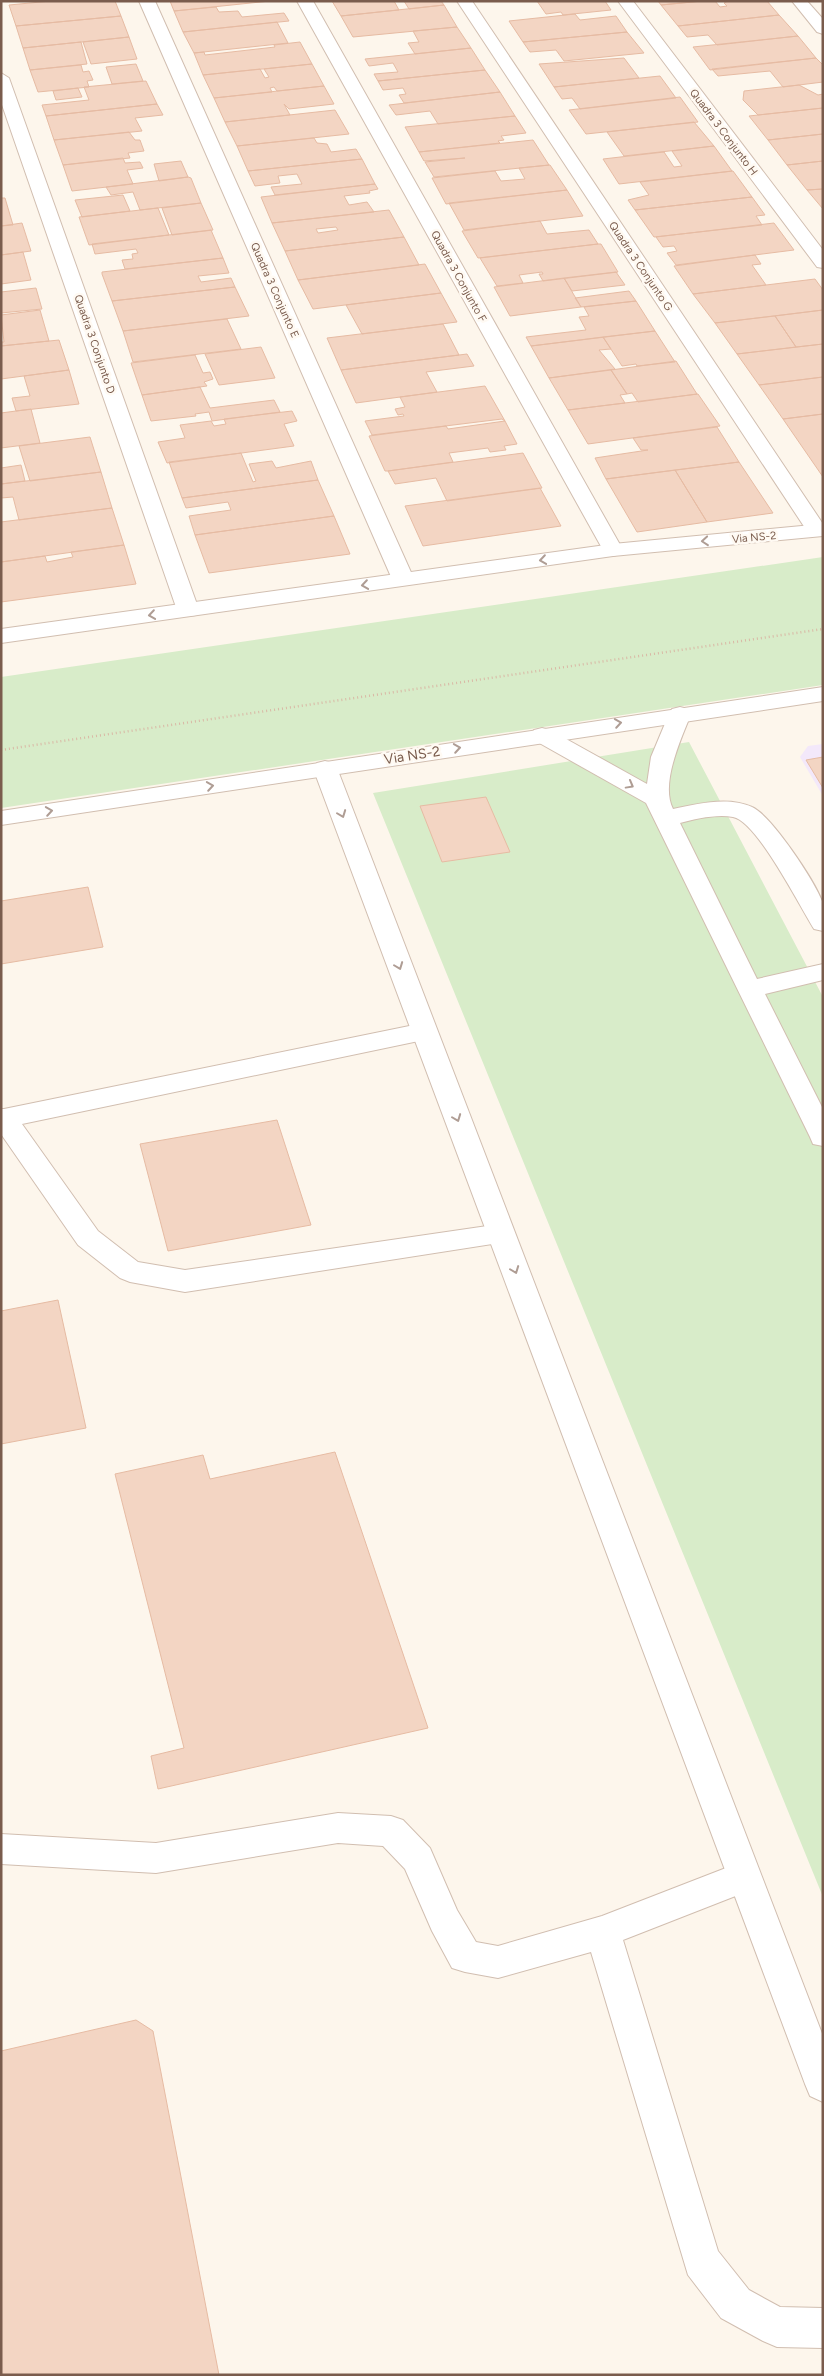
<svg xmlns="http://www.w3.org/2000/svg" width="824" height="2376" font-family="Figtree,sans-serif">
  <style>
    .education { fill: #f3e8fa }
    .green { fill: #d8ecc9 }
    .building { fill: #f3d5c3; stroke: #e6bba3; fill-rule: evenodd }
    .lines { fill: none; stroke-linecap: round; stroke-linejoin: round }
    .service-casing { stroke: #d1beb0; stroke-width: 2 }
    .minor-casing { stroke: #d1beb0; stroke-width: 2 }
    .tertiary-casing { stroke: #d1beb0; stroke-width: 2 }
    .path { stroke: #d9b8a5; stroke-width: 2.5; stroke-dasharray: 1 3; stroke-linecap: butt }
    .service { fill: #fff; fill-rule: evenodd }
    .minor { fill: #fff; fill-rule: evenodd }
    .tertiary { fill: #fff; fill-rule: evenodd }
    .oneway { stroke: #af9d94 }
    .labels { text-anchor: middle; stroke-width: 5; stroke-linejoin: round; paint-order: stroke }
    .far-street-label { font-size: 11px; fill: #7a5c4d; stroke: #fffaf3 }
    .street-label { font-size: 14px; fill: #7a5c4d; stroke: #fffaf3 }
  </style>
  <rect width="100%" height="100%" fill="#fdf6ec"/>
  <path class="education" d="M 823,744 L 823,796 L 800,757 L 808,746 Z"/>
  <path class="green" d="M 823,557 L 823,685 L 1,808 L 1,677 Z
    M 689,742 L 823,997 L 823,1897 L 373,793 Z"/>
  <path class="building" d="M 51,1 L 115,1 L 121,16 L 16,26 L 9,5 Z
    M 170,1 L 270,1 L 174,11 Z
    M 332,1 L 394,1 L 399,10 L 341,16 Z
    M 404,1 L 441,1 L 444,5 L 409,9 Z
    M 537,1 L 605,1 L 611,10 L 563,15 L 561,12 L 546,14 Z
    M 658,1 L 702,1 L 661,5 Z
    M 702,1 L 715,1 L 720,7 L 727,6 L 724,3 L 728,1 L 767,1 L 779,15 L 678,26 L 661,5 Z
    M 444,5 L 457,27 L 353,37 L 341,16 Z
    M 216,7 L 219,12 L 238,11 L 242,17 L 284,13 L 289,21 L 183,32 L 174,11 Z
    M 575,14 L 580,20 L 616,16 L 627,32 L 523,42 L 509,21 Z
    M 779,15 L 798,36 L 717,45 L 708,35 L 687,37 L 678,26 Z
    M 121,16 L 129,37 L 23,48 L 16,26 Z
    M 277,22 L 288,43 L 194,53 L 183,32 Z
    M 457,27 L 471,48 L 415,54 L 408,43 L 419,42 L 413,31 Z
    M 627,32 L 644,53 L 564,61 L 556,50 L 530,52 L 523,42 Z
    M 798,36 L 816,58 L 710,70 L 693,47 Z
    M 129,37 L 137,59 L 91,64 L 83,42 Z
    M 81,42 L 87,64 L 30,70 L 23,48 Z
    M 300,42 L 312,64 L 203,75 L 194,53 L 204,52 L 205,55 L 275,47 L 274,45 Z
    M 471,48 L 485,70 L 378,81 L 374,74 L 398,72 L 393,63 L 369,66 L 365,59 Z
    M 624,58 L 639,78 L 554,87 L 539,64 Z
    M 816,58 L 823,65 L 823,82 L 783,87 L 770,71 L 718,76 L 712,69 Z
    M 136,64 L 143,81 L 112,84 L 106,67 Z
    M 312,64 L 324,86 L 277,91 L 274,87 L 270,88 L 272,92 L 214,98 L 203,75 L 260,69 L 265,78 L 269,77 L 264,69 Z
    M 81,65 L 83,72 L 89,71 L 93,80 L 87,81 L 89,87 L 38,92 L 30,70 Z
    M 485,70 L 500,92 L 404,103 L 399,95 L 406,94 L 403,88 L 383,90 L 378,81 Z
    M 660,76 L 676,98 L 580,109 L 572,98 L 562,99 L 554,87 Z
    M 146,81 L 157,104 L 46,116 L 42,105 L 89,100 L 84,87 Z
    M 799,85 L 818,95 L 823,94 L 823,108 L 758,115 L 743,100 L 744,91 Z
    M 324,86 L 334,104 L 289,109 L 284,104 L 290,115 L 225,122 L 214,98 Z
    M 78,88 L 82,97 L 56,100 L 53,91 Z
    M 500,92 L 515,116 L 438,124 L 430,111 L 396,115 L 389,105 Z
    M 680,97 L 698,122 L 586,134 L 569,110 Z
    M 157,104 L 163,115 L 135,118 L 142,131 L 54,140 L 46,116 Z
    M 823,108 L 823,134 L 768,140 L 749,116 Z
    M 335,110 L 349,134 L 237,146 L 225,122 Z
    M 515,116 L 526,133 L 501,136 L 504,140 L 498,141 L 500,143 L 419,152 L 405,127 Z
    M 694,122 L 714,146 L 624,156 L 607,132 Z
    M 129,132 L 135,140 L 140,140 L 144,151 L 128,153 L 130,158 L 63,165 L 54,140 Z
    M 823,134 L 823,161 L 787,165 L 768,140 Z
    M 314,138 L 317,143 L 327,144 L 331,152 L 356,149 L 362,159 L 248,171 L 237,146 Z
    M 533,140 L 549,165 L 434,177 L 425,162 L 465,158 L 424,161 L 419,152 Z
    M 714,146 L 732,171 L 619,184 L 603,159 L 664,152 L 674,167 L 682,166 L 672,151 Z
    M 123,158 L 125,163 L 140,162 L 143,168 L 127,170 L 133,184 L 72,191 L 63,165 Z
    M 362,159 L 375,184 L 275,195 L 271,187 L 302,184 L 297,174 L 278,176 L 280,183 L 255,186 L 248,171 Z
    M 181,161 L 188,177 L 159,181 L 154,164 Z
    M 823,161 L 823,189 L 807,190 L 787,165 Z
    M 550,165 L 567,190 L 446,204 L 432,178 L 495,171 L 501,181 L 525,179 L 519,168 Z
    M 733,171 L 752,197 L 635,210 L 628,200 L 649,195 L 640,182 Z
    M 188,177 L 191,178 L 201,203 L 140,210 L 133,192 L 111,195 L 106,187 Z
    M 375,184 L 378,189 L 369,191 L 370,193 L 344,196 L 349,205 L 367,202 L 374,212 L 272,223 L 261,197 Z
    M 823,189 L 823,209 L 807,190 Z
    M 567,190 L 583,216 L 464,230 L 449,203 Z
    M 123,195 L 130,211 L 82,217 L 75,200 Z
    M 752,197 L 765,215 L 756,216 L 762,225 L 654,237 L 635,210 Z
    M 1,198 L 5,198 L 13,225 L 1,226 Z
    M 201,203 L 213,230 L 172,235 L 162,208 Z
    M 158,208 L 169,235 L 89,245 L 79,217 Z
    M 389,210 L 404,237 L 285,251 L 272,223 ZM 336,227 L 338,230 L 318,233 L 316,229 Z
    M 540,221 L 547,234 L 589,230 L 598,244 L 478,258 L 462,231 Z
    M 22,223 L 31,251 L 1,255 L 1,226 Z
    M 774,223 L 794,250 L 676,265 L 667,253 L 677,251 L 674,246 L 663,247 L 656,237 Z
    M 211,230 L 223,258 L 125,269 L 122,260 L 133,259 L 132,254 L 138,253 L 136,249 L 95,254 L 92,244 Z
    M 404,237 L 419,265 L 298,280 L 285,251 Z
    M 598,244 L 601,244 L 618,272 L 543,281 L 539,274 L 543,274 L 542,272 L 519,275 L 523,283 L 497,286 L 480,258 Z
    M 23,252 L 31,280 L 1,284 L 1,255 Z
    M 755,255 L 761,264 L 752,265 L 766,285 L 693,294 L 674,266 Z
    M 223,258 L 229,273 L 198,276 L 201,282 L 231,278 L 235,287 L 112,301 L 102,274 L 102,272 Z
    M 425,264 L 441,293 L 313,309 L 298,280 Z
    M 616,272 L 625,285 L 572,291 L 564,278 Z
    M 564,278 L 581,307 L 510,316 L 494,287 Z
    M 815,279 L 823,290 L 823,310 L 715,323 L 693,294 Z
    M 235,287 L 249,316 L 123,331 L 112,301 Z
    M 36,288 L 42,309 L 1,313 L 1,292 Z
    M 629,291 L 636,301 L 581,307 L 575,298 Z
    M 441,293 L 457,322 L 362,334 L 346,305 Z
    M 636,301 L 655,331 L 531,346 L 526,337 L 586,330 L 579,317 L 589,316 L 584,307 Z
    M 40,310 L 49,341 L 1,346 L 1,342 L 4,342 L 1,315 Z
    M 823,310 L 823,344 L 796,347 L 775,316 Z
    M 775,316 L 796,347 L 737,354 L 715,323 Z
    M 227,319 L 241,349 L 133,362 L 123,331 Z
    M 443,324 L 459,355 L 341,370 L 327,338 Z
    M 655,331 L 675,362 L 637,366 L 636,364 L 622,366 L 603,337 Z
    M 603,337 L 611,349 L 599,350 L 615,369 L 549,378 L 531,346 Z
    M 59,340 L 69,370 L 1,379 L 1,346 Z
    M 823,344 L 823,377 L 759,385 L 737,354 Z
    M 261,347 L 275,378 L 219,385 L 205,354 Z
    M 467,354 L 474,366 L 426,372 L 437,392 L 356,403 L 341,370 Z
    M 195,355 L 203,373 L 210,372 L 213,379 L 204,382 L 207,386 L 142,395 L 131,363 Z
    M 676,361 L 697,394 L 638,402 L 632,393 L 627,394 L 611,370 Z
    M 69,370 L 79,404 L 16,411 L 12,398 L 30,396 L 24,376 Z
    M 611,370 L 627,394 L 620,395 L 625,403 L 568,410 L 549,378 Z
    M 823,377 L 823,414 L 783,419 L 759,385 Z
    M 485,386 L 505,421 L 502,419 L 372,435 L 365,421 L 404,416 L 403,414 L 398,415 L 395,409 L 405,407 L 400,397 Z
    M 200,387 L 210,408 L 274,400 L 280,412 L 212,421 L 209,412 L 195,414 L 196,416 L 151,421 L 142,395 Z
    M 698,394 L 720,426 L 588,444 L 568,410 Z
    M 31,409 L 40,443 L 1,448 L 1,413 Z
    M 292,411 L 297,421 L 284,424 L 294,446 L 167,463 L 158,442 L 185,438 L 180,425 L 211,421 L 214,426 L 226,424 L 224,419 Z
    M 823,414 L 823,477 L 783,419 Z
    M 505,421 L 517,444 L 504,446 L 506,450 L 490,452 L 488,448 L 449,453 L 453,462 L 388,471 L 385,471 L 369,436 L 446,426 L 448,429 Z
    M 717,427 L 739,462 L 606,479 L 595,458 L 648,450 L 641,450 L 633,438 Z
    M 90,437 L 101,472 L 30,481 L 19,446 Z
    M 241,453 L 253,482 L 256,481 L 249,464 L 272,461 L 276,468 L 311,461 L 318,480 L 182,498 L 169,462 Z
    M 523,453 L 542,488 L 447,501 L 436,478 L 395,484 L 388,471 Z
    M 739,462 L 773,513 L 707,522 L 675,470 Z
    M 21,465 L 25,481 L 1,484 L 1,468 Z
    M 675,470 L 707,522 L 637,532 L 606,479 Z
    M 101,472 L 112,508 L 19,520 L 13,497 L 1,498 L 1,484 Z
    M 318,480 L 334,516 L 195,535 L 189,516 L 231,510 L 228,502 L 186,508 L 182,498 Z
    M 540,488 L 561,526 L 423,546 L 405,506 Z
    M 112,508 L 124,545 L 1,562 L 1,522 Z
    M 334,516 L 350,554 L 209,573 L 195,535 Z
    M 124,545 L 136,584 L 1,602 L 1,562 L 45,556 L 47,562 L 73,557 L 71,552 Z
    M 823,757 L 823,788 L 806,760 Z
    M 486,797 L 510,852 L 442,862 L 420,806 Z
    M 88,887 L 103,947 L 1,964 L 1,901 Z
    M 277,1120 L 311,1225 L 168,1251 L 140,1144 Z
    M 58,1300 L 86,1428 L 1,1444 L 1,1311 Z
    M 335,1452 L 428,1728 L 158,1789 L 151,1756 L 184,1748 L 115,1474 L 203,1455 L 210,1479 Z
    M 136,2020 L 153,2031 L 219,2375 L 1,2375 L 1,2051 Z"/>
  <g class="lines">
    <defs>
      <path id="service" d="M 680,707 L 688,709 L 691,714 C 681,739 660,784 673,809 C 697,804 728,796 752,807 C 771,815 814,880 822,901 C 824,909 823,922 823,931 L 814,929 C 800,907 757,821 733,817 C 716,814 696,819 680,823 L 757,979 L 823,964 L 823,980 L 765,994 L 823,1109 L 823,1146 L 813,1144 L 810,1137 L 646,803 L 534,740 L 531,735 L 534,730 L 542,728 L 550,730 L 647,784 L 651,757 L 669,714 L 672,709 Z
        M 424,1023 L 433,1026 L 437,1032 L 433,1038 L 22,1124 L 98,1231 L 138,1262 L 185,1270 L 501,1224 L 511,1227 L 515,1234 L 511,1241 L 185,1292 L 130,1282 L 120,1278 L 78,1245 L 1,1134 L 1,1109 L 4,1109 Z
        M 338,1813 L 391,1816 L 403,1820 L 430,1848 L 457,1910 L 476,1942 L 498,1946 L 602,1916 L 744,1861 L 756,1866 L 761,1877 L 756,1888 L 623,1940 L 718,2251 L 749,2290 L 780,2307 L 823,2308 L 823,2348 L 777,2347 L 763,2341 L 721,2318 L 688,2275 L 591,1952 L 498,1978 L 465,1972 L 452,1968 L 432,1931 L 405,1869 L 383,1846 L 338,1843 L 156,1873 L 1,1864 L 1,1834 L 156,1843 Z"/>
      <path id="minor" d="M 139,1 L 155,1 L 414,579 L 411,584 L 403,585 L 395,584 L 392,579 Z
        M 297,1 L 313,1 L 623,550 L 620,554 L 613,556 L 606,554 L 603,550 Z
        M 457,1 L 472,1 L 823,524 L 823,536 L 810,535 L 807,531 Z
        M 618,1 L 633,1 L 823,250 L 823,268 L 817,267 Z
        M 792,1 L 807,1 L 823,19 L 823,34 L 817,32 Z
        M 1,73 L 9,78 L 199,610 L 196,615 L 188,616 L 180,615 L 177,610 L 1,102 Z
        M 325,761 L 333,763 L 337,768 L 823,2036 L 823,2102 L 810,2096 L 805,2084 L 313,768 L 317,763 Z"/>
      <path id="tertiary" d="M 823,524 L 823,536 L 613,556 L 1,643 L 1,629 L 613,544 Z
        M 823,687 L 823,701 L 1,825 L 1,811 Z"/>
    </defs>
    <use href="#service" class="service-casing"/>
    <use href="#minor" class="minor-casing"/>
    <use href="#tertiary" class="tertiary-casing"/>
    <path class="path" d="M 1,750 L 823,629"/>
    <use href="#service" class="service"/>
    <use href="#minor" class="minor"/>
    <use href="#tertiary" class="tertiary"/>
  </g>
  <defs><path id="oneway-chevron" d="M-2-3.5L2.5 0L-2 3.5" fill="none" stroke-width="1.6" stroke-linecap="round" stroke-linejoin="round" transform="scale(1.25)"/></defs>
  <g class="oneway">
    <use href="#oneway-chevron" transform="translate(705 541) rotate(175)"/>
    <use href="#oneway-chevron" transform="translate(543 560) rotate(172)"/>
    <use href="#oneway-chevron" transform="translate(365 585) rotate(172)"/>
    <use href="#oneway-chevron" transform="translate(152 615) rotate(172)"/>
    <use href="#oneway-chevron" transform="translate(618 723) rotate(-9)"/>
    <use href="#oneway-chevron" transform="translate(457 748) rotate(-9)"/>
    <use href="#oneway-chevron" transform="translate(630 785) rotate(29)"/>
    <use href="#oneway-chevron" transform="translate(210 786) rotate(-9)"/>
    <use href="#oneway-chevron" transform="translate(49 811) rotate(-9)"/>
    <use href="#oneway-chevron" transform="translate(342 814) rotate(69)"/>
    <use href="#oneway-chevron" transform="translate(399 966) rotate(69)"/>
    <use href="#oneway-chevron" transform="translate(457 1118) rotate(69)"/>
    <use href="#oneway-chevron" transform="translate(515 1270) rotate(69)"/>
  </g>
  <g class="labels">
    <g class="far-street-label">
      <text transform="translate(724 132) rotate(53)" y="4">Quadra 3 Conjunto H</text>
      <text transform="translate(641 266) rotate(56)" y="4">Quadra 3 Conjunto G</text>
      <text transform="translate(459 276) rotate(61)" y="4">Quadra 3 Conjunto F</text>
      <text transform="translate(275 290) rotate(66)" y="4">Quadra 3 Conjunto E</text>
      <text transform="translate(95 344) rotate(71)" y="4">Quadra 3 Conjunto D</text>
      <text transform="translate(754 537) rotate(-5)" y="4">Via NS-2</text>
    </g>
    <g class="street-label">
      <text transform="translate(412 755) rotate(-9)" y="5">Via NS-2</text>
    </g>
  </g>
  <rect width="824" height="2376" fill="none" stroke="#7a5c4d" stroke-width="5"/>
</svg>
